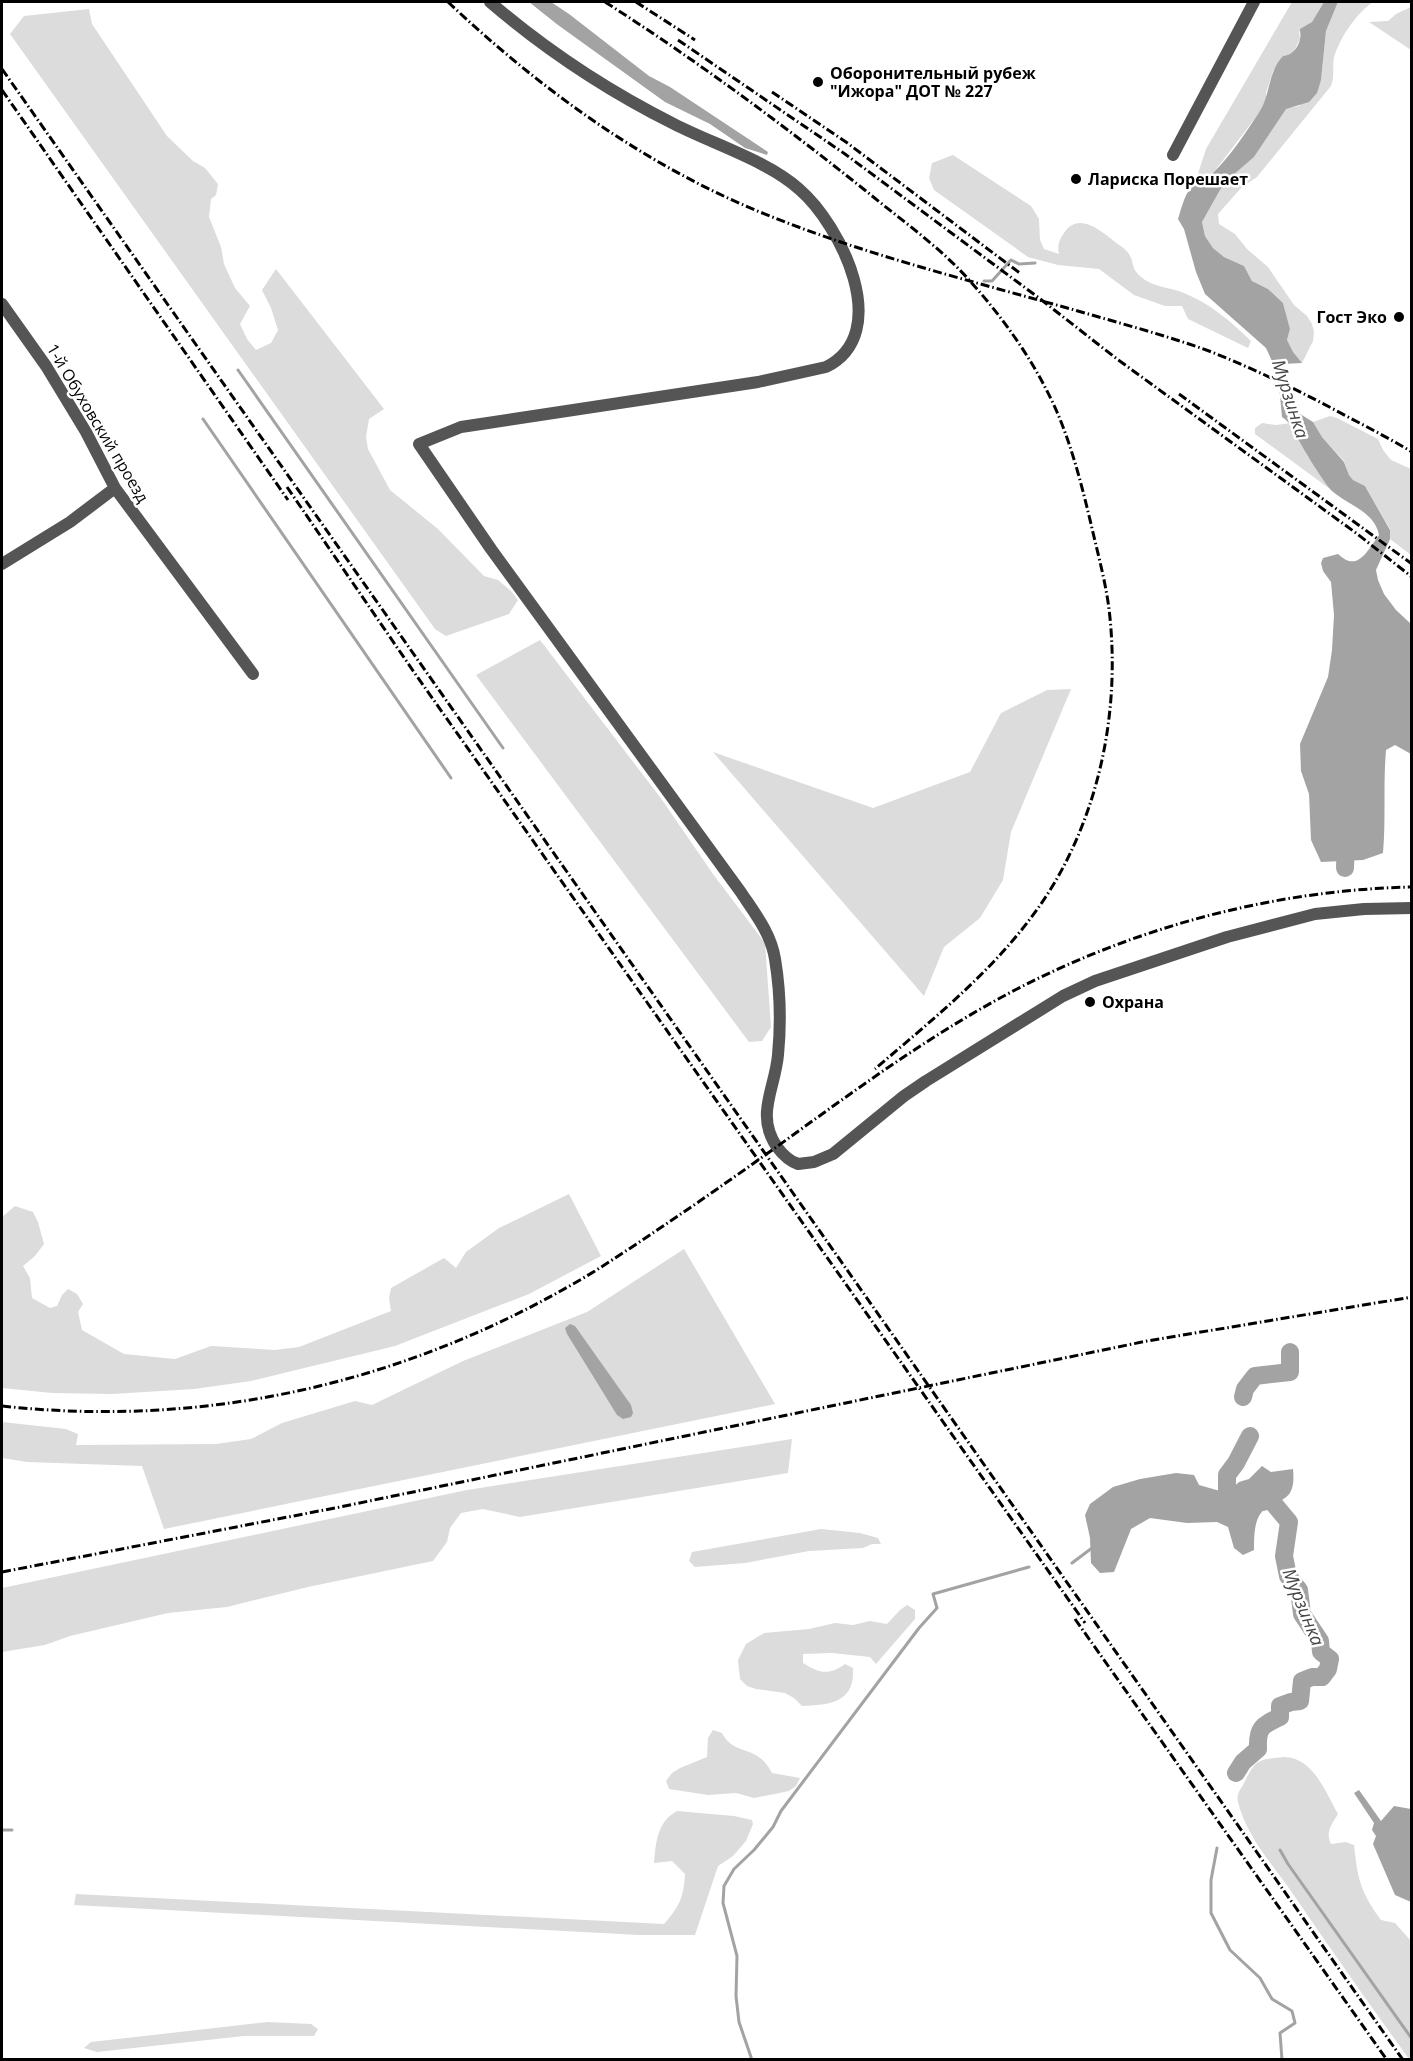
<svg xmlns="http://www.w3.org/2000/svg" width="1413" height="2061" font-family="'Open Sans',sans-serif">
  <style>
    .green { fill: #dcdcdc }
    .water { fill: #a3a3a3 }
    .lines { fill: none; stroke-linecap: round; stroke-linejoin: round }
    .stream { stroke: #a3a3a3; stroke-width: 3 }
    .river { stroke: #a3a3a3; stroke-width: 18 }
    .minor { stroke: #555; stroke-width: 12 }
    .rail { stroke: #000; stroke-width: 3; stroke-dasharray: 9 3 1.5 3; stroke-linecap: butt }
    .poi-dot { fill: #000; stroke: #fff; stroke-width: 2 }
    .labels { text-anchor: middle; stroke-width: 5; stroke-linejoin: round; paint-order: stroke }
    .poi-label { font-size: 16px; font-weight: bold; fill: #000; stroke: #fff; text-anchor: start }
    .street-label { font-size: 16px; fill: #000; stroke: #fff }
    .water-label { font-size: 18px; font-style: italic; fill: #444; stroke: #fff }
  </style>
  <rect width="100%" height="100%" fill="#fff"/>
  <path class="green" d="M 1292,2 L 1324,2 L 1312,22 L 1299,32 L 1300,39 C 1296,47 1293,56 1283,56 L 1273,71 L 1266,93 L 1267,101 L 1259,113 L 1214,172 L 1194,186 L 1206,149 Z
    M 1338,2 L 1373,2 C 1356,14 1341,36 1334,57 C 1332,67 1335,76 1331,86 L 1257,177 L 1242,187 L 1218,214 L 1219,224 L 1235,234 L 1247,249 L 1268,267 L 1294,305 L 1307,316 L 1312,324 L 1314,332 L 1313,341 L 1302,363 L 1292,352 L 1287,340 L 1290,329 L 1283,303 L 1268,289 L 1252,281 L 1244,266 L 1224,257 L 1213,248 L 1205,236 L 1202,222 L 1224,183 L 1254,157 L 1286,108 L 1299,106 L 1321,80 L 1326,31 Z
    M 1411,7 L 1411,50 L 1369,22 L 1388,21 L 1396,14 Z
    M 89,9 L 92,24 L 167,136 L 193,161 L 205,168 L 218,184 L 216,195 L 211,199 L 209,217 L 221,247 L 224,264 L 235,288 L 250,306 L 240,324 L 247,339 L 256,350 L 271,343 L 278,330 L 271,308 L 262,290 L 276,269 L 384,409 L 369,419 L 366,437 L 368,449 L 390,490 L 438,529 L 484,576 L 498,580 L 512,592 L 518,600 L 509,614 L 446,636 L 435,629 L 10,34 L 24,16 Z
    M 953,155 L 1031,206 L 1039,219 L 1040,240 L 1044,249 L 1059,254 C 1057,246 1059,240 1064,233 C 1079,211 1101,231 1115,242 C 1119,245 1126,249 1129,254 C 1136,266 1129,268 1145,280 C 1155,287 1172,288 1184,293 C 1209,303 1232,322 1251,341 L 1248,348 L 1188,319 L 1182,306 L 1165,306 L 1134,295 L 1099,269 L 1058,265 L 1028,257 L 934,190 L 929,178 L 932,163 Z
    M 1330,416 L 1337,418 L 1378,439 L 1383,450 L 1391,460 L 1411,469 L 1411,555 L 1390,539 L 1390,529 L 1365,486 L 1353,480 L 1349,475 L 1344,461 L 1322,437 L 1313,422 Z
    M 1262,423 L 1276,425 L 1291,423 L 1302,446 L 1330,489 L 1255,434 L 1255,428 Z
    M 540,640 L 660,797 L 713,874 L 765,943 L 771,1027 L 762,1041 L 749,1042 L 476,675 Z
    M 1071,689 L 1011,832 L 1003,880 L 980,918 L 944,947 L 924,996 L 713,752 L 873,808 L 970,772 L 1001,713 L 1047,690 Z
    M 569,1194 L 601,1256 L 529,1294 L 395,1346 L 251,1381 L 194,1389 L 112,1394 L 52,1393 L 2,1388 L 2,1217 L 15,1206 L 33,1212 L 38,1222 L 44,1244 L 35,1256 L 23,1266 L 30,1278 L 32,1298 L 50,1308 L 57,1306 L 62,1295 L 68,1289 L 77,1294 L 83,1304 L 78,1312 L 82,1330 L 124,1354 L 175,1359 L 211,1346 L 275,1350 L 299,1347 L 391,1311 L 389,1298 L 391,1288 L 444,1258 L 456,1268 L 466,1252 L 499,1228 Z
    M 684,1249 L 775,1404 L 164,1529 L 142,1466 L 27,1462 L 2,1458 L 2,1422 L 66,1429 L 78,1434 L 76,1445 L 216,1444 L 251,1439 L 282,1423 L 355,1401 L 372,1405 L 463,1361 L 587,1312 Z
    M 792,1439 L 788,1473 L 520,1517 L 483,1509 L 461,1513 L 450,1528 L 447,1542 L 433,1561 L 308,1587 L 227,1607 L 168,1613 L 70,1636 L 45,1645 L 2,1652 L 2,1588 L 467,1490 Z
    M 821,1529 L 860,1533 L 878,1538 L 881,1544 L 872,1544 L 863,1548 L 809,1551 L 745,1563 L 695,1567 L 689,1561 L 692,1552 Z
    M 907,1605 L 915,1610 L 915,1619 L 876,1664 L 870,1657 L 832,1653 L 803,1654 L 803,1663 C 819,1673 829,1676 845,1664 L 853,1668 C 855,1703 830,1705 802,1706 L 794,1698 L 785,1693 L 756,1689 L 747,1686 L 740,1679 L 738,1660 L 746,1644 L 764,1633 L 809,1629 L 835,1623 L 853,1625 L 870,1621 L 887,1624 L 900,1610 Z
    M 713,1730 L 722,1733 C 734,1757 757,1743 772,1773 L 800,1778 L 796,1786 L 789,1791 L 754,1798 L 736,1793 L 708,1795 L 669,1789 L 666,1781 L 672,1773 L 680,1768 L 707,1757 L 708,1738 Z
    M 1284,1757 C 1313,1757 1326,1793 1338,1814 C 1332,1824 1325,1832 1331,1844 L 1346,1842 L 1354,1845 C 1358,1880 1360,1891 1381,1920 L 1395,1923 L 1411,1941 L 1411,2059 L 1409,2059 C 1369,2004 1330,1948 1291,1891 C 1271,1863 1246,1835 1238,1802 C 1236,1795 1240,1790 1243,1785 C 1256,1760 1255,1760 1284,1757 Z
    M 677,1811 L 734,1816 L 752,1820 L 753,1824 L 746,1841 L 733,1856 L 718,1866 L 695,1935 L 639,1935 L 74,1905 L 76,1894 L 664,1924 C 679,1907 684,1897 685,1874 L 672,1861 L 654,1863 C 656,1842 657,1822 677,1811 Z
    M 268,2022 L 311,2024 L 318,2029 L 314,2036 L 244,2036 L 97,2052 L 84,2048 L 91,2042 Z"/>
  <path class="water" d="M 529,2 L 551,2 L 569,14 L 649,76 L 670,87 L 768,152 L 767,155 L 745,148 L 710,124 L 665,102 L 558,25 Z
    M 1324,2 L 1338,2 L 1326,31 L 1321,80 L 1317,93 L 1309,102 L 1286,109 L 1254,157 L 1224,183 L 1202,222 L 1205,236 L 1213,248 L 1224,257 L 1244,266 L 1252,281 L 1268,289 L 1283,303 L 1290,329 L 1287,340 L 1293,352 L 1302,363 L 1283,364 L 1281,369 L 1287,391 L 1297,412 L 1313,422 L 1322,437 L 1344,462 L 1349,475 L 1353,480 L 1365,486 L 1390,530 L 1390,539 L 1376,570 L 1378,580 L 1384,594 L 1396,610 L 1411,624 L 1411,754 L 1395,745 L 1386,750 C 1383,785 1386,819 1383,853 L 1363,860 L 1321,862 L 1311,840 L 1309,794 L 1301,771 L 1300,744 L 1328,677 L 1332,650 L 1334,615 L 1331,582 L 1323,571 L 1321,563 L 1323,558 L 1338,554 C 1358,573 1367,551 1379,535 C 1375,512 1348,505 1332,491 C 1324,483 1304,450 1298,439 C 1293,430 1291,423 1282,417 L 1278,374 L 1266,348 L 1205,294 L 1196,272 L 1184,229 L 1178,219 C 1181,210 1183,200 1188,192 C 1193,184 1206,180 1213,173 C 1230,156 1245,134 1258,114 C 1271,96 1267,73 1283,56 C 1291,56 1299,47 1300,39 C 1301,36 1300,32 1300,29 L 1312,22 Z
    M 570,1324 L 575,1326 L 631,1405 L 633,1413 L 631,1417 L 623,1419 L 617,1415 L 567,1334 L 565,1328 Z
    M 1262,1466 L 1271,1472 L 1293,1469 C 1297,1509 1273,1494 1259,1516 C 1254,1525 1254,1540 1254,1550 L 1243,1555 L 1234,1548 L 1228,1527 L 1217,1522 L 1187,1523 L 1150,1518 L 1131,1529 L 1114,1572 L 1100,1573 L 1091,1563 L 1090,1538 L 1085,1515 L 1090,1504 L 1113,1487 L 1140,1479 L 1176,1473 L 1194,1475 L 1199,1485 L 1227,1493 L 1239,1482 L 1249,1479 Z
    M 1359,1790 L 1381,1821 L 1394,1806 L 1411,1809 L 1411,1902 L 1395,1895 L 1373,1844 L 1376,1836 L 1372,1830 L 1374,1823 L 1354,1793 Z"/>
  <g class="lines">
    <path class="stream" d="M 984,281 L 992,281 L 1011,260 L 1019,264 L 1035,263
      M 238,370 L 503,748
      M 203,419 L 451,778
      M 1072,1563 L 1092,1548
      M 2,1830 L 12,1830
      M 1217,1848 L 1211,1880 L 1211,1913 L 1230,1950 L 1260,1978 L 1272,1999 L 1292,2011 L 1295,2023 L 1280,2033 L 1282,2060
      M 1280,1850 L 1288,1864 L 1412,2039
      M 752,2060 L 739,2022 L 736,1996 L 737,1956 L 723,1903 L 724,1886 L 734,1869 L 754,1850 L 773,1827 L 781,1811 L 919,1628 L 937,1608 L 933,1594 L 1029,1567"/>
    <path class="river" d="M 1345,868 L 1346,837
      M 1243,1397 L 1245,1389 L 1255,1376 L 1290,1372 L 1290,1352
      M 1236,1773 L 1243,1762 L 1258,1749 C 1257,1728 1262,1725 1280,1717 L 1280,1706 L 1291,1702 L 1300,1701 L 1302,1681 L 1312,1677 L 1322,1677 L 1328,1669 L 1330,1659 L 1321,1652 L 1320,1641 L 1302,1614 L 1299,1590 L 1288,1576 L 1284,1556 L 1289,1522 L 1274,1504 L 1273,1498 L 1263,1502 L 1227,1493 L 1227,1475 L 1236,1463 L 1250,1436"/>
    <path class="minor" d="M 490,2 C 546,50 608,91 674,124 C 713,144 768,161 799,189 C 841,225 894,333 826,367 L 758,382 L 461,427 L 419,444 L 491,549 L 740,891 C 754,912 771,933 775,959 C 780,989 781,1024 778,1055 C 775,1089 755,1115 777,1147 C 783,1155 789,1161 798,1164 L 814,1162 L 833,1154 L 904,1096 L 926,1081 L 1063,996 L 1095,981 L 1227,937 L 1315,914 L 1364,909 L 1412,908
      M 1173,155 L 1254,2
      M 2,304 L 46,366 L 86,432 L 115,488 L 253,674
      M 2,564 L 70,522 L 115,488"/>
    <path class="rail" d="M 448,2 C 539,88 643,164 760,212 C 864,255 976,282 1085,313 C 1126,325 1168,336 1209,351 C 1257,370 1304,393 1350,418 C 1371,429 1392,440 1412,452
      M 605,2 C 696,60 782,124 866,191 C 901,220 940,247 970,281 C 1005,320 1036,364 1057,412 C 1072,447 1082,486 1091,524 C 1098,555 1107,586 1110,618 C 1119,709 1101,803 1055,882 C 1010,958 940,1013 875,1069
      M 636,2 L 695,40
      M 678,40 L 845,154 L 1039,298 L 1117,359 L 1356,533 L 1412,577
      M 2,69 L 1403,2060
      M 2,90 L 288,500
      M 772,92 L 846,142 L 1021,274
      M 1179,394 L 1412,564
      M 287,487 L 416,675 L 1085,1623
      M 2,1406 C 212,1429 414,1381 595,1271 C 662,1228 728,1182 793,1135 C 865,1083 938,1030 1017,989 C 1139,926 1275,890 1412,887
      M 2,1572 L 340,1507 L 1147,1341 L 1412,1297
      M 1075,1619 L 1387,2060"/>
  </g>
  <g class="poi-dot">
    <circle cx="818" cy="82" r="6"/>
    <circle cx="1076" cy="179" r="6"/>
    <circle cx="1399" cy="317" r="6"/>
    <circle cx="1090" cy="1002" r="6"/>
  </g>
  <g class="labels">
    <g class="poi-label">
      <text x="830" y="79">Оборонительный рубеж<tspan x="830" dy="18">"Ижора" ДОТ № 227</tspan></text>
      <text x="1088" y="185">Лариска Порешает</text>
      <text x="1387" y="323" text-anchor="end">Гост Эко</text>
      <text x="1102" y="1008">Охрана</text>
    </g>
    <g class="street-label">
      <text transform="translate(98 423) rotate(59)" y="6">1-й Обуховский проезд</text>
    </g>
    <g class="water-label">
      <text transform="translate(1290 399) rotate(72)" y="6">Мурзинка</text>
      <text transform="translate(1303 1607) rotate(68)" y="6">Мурзинка</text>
    </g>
  </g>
  <rect width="1413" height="2061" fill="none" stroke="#000000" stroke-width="6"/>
</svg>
